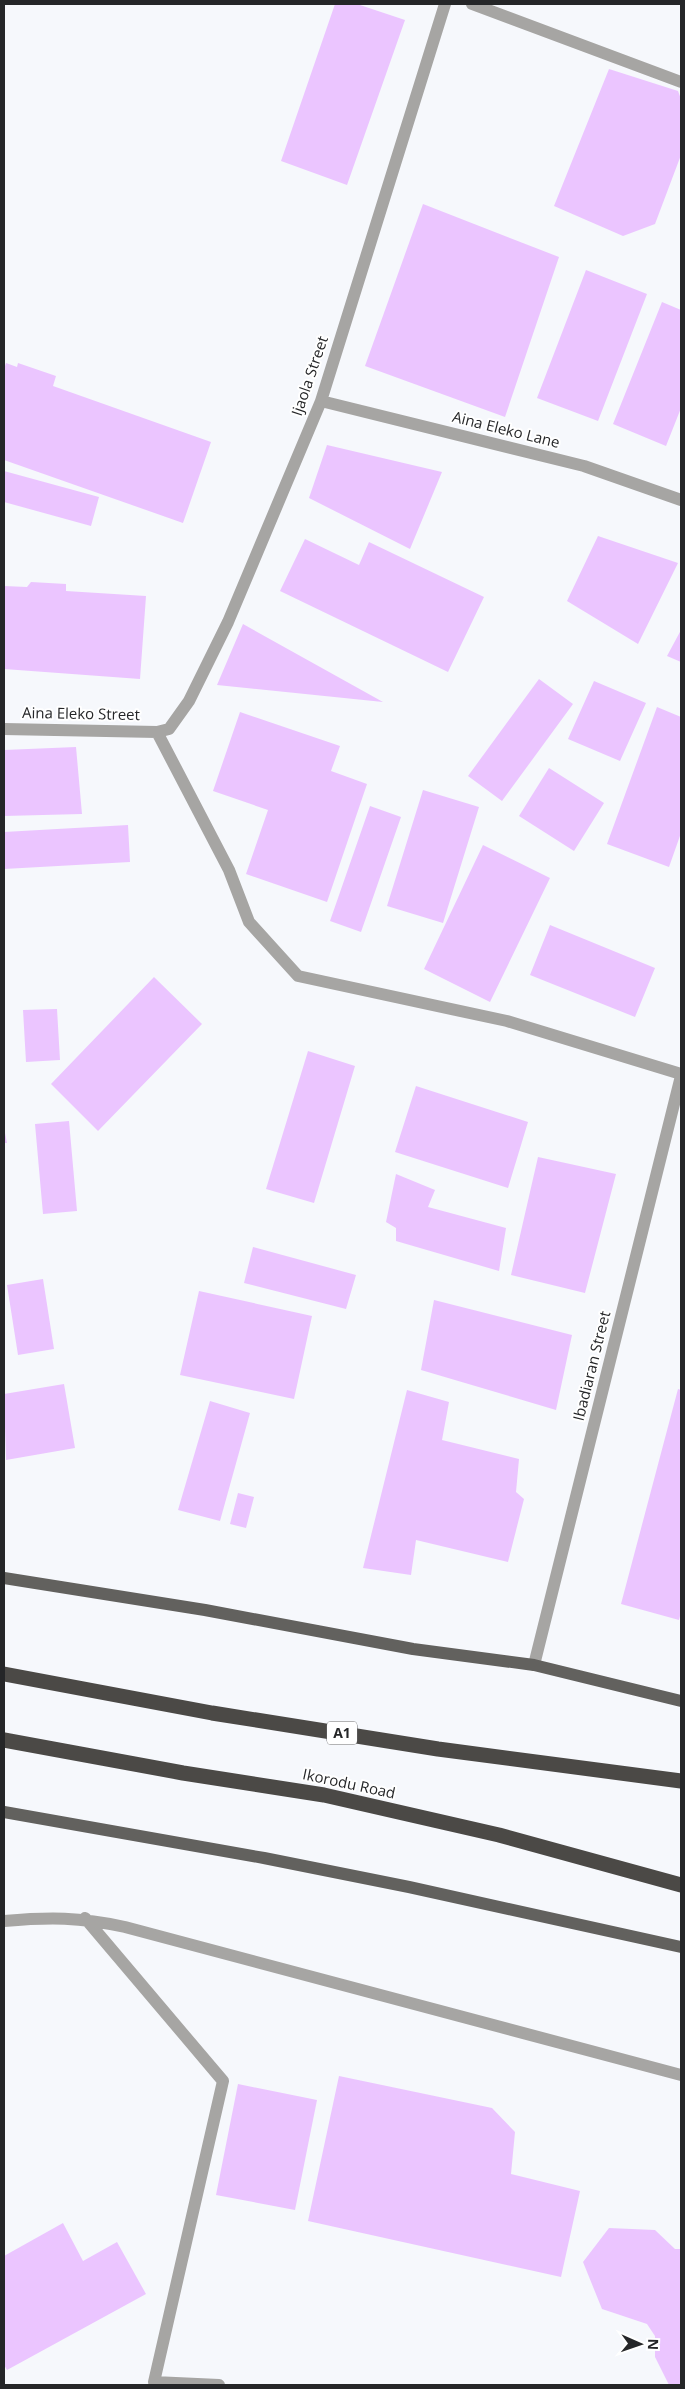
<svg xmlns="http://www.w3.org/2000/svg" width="685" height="2389" font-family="'Open Sans',sans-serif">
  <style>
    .building { fill: #ebc5ff }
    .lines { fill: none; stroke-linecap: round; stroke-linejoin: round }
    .minor { stroke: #a6a5a3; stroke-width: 12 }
    .major { stroke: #62615e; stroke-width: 12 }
    .highway { stroke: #4b4946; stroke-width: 15 }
    .labels { text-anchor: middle; stroke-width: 4; stroke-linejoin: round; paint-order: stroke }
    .shield { fill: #fff; stroke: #666768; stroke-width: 1 }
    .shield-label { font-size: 14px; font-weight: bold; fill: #252628 }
    .street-label { font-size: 15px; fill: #252628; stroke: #fff }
  </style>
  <rect width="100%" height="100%" fill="#f6f8fc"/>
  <path class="building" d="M 335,4 L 357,4 L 405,20 L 347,185 L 281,161 Z
    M 609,69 L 678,91 L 681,99 L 681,155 L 655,224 L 623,236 L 554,206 Z
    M 423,204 L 559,257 L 505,417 L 365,366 Z
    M 586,270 L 647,294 L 598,421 L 537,398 Z
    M 662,302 L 681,310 L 681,408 L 666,446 L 613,424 Z
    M 6,363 L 17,367 L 18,363 L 56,376 L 53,386 L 211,442 L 183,523 L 4,460 L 4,369 Z
    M 327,445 L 442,472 L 410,549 L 309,498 Z
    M 4,471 L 99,497 L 91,526 L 4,502 Z
    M 598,536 L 678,563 L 638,644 L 567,601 Z
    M 305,539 L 359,565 L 369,542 L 484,597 L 448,672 L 280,591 Z
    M 31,582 L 66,584 L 66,591 L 146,596 L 140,679 L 4,669 L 4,586 L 27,587 Z
    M 243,624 L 383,702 L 217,685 Z
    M 681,630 L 681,662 L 667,656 Z
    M 539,679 L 573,704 L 502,801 L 468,776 Z
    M 594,681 L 646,703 L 620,761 L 568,739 Z
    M 657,707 L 681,717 L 681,833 L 669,867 L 607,844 Z
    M 240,712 L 340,746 L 331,771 L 367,784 L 327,902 L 246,874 L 268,810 L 213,791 Z
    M 76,747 L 82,814 L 4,816 L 4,750 Z
    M 549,768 L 604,803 L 574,851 L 519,816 Z
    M 423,790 L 479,807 L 443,923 L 387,906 Z
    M 370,806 L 401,817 L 361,932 L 330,921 Z
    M 128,825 L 130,862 L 4,869 L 4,832 Z
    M 483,845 L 550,878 L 490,1002 L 424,969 Z
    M 550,925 L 655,968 L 635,1017 L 530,975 Z
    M 154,977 L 202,1024 L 98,1131 L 51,1084 Z
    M 57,1009 L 60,1060 L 26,1062 L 23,1010 Z
    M 308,1051 L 355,1066 L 314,1203 L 266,1189 Z
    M 416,1086 L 528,1122 L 508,1188 L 395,1152 Z
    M 69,1121 L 77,1211 L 43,1214 L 35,1124 Z
    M 4,1128 L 7,1143 L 4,1143 Z
    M 538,1157 L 616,1174 L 585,1293 L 511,1275 Z
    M 396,1174 L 435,1190 L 428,1207 L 506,1228 L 499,1271 L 396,1241 L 396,1228 L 386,1222 Z
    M 253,1247 L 356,1275 L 346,1309 L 244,1283 Z
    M 43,1279 L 54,1349 L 18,1355 L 7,1285 Z
    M 199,1291 L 312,1316 L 294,1399 L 180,1375 Z
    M 434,1300 L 572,1335 L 556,1410 L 421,1370 Z
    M 64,1384 L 75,1448 L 6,1460 L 4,1394 Z
    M 678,1389 L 681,1390 L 681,1612 L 679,1620 L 621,1604 Z
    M 407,1390 L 449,1402 L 442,1440 L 519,1459 L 516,1492 L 524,1499 L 508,1562 L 416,1540 L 411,1575 L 363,1568 Z
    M 210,1401 L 250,1413 L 220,1521 L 178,1510 Z
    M 238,1493 L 254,1497 L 246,1528 L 230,1524 Z
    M 339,2076 L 492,2108 L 515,2132 L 511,2174 L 580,2191 L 561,2277 L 308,2221 Z
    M 238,2084 L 317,2100 L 295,2210 L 216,2195 Z
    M 63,2223 L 83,2261 L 117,2242 L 146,2294 L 7,2370 L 4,2365 L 4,2256 Z
    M 609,2228 L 655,2230 L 675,2249 L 681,2249 L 681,2385 L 669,2385 L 655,2357 L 655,2336 L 647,2324 L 602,2309 L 583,2262 Z"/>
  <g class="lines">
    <path class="minor" d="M 472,4 L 681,82
      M 321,401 L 584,466 L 681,500
      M 4,729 L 157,732 L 169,729 L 189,701 L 228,622 L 321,401 L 445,4
      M 157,732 L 229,870 L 249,922 L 298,976 L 507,1021 L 681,1074
      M 534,1665 L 681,1076
      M 85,1918 L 223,2081 L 154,2382 L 219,2385
      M 4,1921 C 50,1917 79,1917 125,1927 L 681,2075"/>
    <path class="major" d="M 4,1578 L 205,1610 L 413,1649 L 534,1665 L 681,1701
      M 4,1812 L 264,1858 L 409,1887 L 681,1947"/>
    <path class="highway" d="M 4,1674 L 212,1713 L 438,1749 L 681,1781
      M 4,1740 L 183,1773 L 324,1795 L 499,1835 L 681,1885"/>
  </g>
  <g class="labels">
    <rect class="shield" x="327" y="1721.5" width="30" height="23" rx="4"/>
    <g class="shield-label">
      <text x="342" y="1738">A1</text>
    </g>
    <g class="street-label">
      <text transform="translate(310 376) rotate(-71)" y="5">Ijaola Street</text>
      <text transform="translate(506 430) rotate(14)" y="5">Aina Eleko Lane</text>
      <text transform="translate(81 714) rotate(1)" y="5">Aina Eleko Street</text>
      <text transform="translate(592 1366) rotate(-76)" y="5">Ibadiaran Street</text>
      <text transform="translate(349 1784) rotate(12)" y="5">Ikorodu Road</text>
    </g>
  </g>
  <rect width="685" height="2389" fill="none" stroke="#252628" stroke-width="10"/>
  <g transform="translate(640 2344) rotate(92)" stroke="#ffffff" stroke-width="4" paint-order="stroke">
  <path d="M0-4L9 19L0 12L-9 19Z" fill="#252628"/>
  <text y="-8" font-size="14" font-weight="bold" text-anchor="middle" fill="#252628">N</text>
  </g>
</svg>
